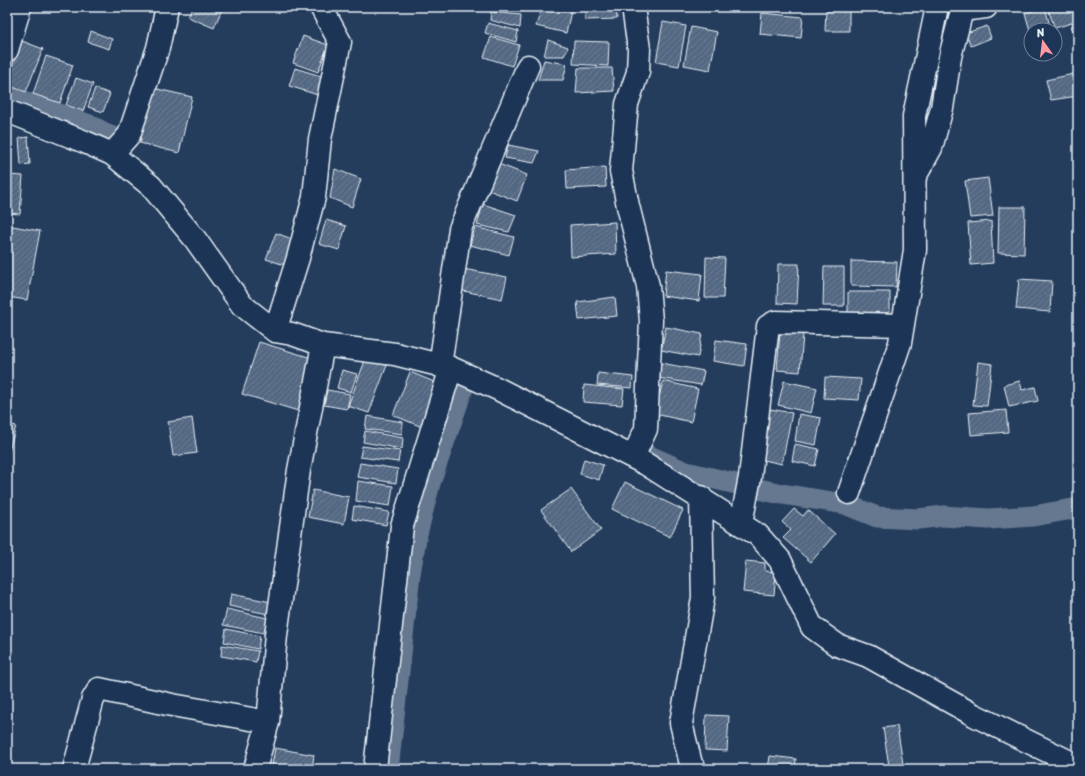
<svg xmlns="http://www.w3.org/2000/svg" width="1085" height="776" font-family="Sriracha,sans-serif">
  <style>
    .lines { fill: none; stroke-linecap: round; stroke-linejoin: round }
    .canal { stroke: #657890; stroke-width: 21 }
    .building { fill: url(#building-hatch); stroke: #e8f1f8 }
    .minor-casing { stroke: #e8f1f8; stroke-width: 25 }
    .minor { stroke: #1d3557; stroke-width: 22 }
  </style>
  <defs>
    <pattern id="building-hatch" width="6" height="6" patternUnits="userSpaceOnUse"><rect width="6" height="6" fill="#536782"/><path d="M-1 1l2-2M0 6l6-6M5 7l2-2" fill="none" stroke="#6c7d94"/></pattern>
  </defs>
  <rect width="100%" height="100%" fill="#253d5d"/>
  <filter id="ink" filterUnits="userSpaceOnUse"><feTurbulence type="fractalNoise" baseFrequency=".025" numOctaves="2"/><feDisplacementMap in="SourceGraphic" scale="8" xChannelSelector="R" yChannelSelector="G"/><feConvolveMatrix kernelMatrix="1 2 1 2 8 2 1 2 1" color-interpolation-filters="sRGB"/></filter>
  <g filter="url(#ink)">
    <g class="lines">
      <path class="canal" d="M 7,95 L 90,125 L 114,138
        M 645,454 L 686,472 L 741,485
        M 754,488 L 782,494 L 845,504 L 877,517 L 918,519 L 944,516 L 988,519 L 1033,516 L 1078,508
        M 388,769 L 410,574 L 416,538 L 430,483 L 462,391"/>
    </g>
    <path class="building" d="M 192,7 L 222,9 L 214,28 L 188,17 Z
      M 542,7 L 572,7 L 566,33 L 536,26 Z
      M 584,7 L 616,7 L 617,19 L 585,20 Z
      M 1045,7 L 1051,30 L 1031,30 L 1031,34 L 1025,13 Z
      M 1047,7 L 1076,7 L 1078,21 L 1055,28 Z
      M 826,10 L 849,11 L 849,31 L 825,31 Z
      M 491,12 L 521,15 L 520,28 L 490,20 Z
      M 762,13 L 803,17 L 801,38 L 760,34 Z
      M 663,22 L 686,26 L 679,66 L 656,62 Z
      M 488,23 L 518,31 L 516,42 L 485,33 Z
      M 1078,23 L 1078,41 L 1076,41 L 1071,26 Z
      M 987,26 L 991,38 L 971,46 L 966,33 Z
      M 691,27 L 717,32 L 710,70 L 684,65 Z
      M 91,31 L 112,39 L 109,49 L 88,42 Z
      M 303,36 L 328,45 L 318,72 L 293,63 Z
      M 491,37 L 519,45 L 512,66 L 484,57 Z
      M 548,40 L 568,47 L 564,56 L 544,56 Z
      M 22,41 L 43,49 L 26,92 L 7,85 L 7,79 Z
      M 574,41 L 609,42 L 608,66 L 573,64 Z
      M 46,56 L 73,65 L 60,103 L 33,94 Z
      M 544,60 L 567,64 L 563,80 L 538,80 Z
      M 295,68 L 327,78 L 321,96 L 289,86 Z
      M 578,68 L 612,68 L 614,91 L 576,93 Z
      M 1078,73 L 1078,96 L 1051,100 L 1046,80 Z
      M 76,78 L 93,84 L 83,111 L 66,105 Z
      M 95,88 L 110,94 L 103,112 L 88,107 Z
      M 153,88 L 192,97 L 179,153 L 140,143 Z
      M 28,137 L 30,164 L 21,165 L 19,138 Z
      M 508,145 L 539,151 L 534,163 L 505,158 Z
      M 496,163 L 527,175 L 517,201 L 486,189 Z
      M 605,167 L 606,187 L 567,189 L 566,170 Z
      M 335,169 L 361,179 L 352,207 L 330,198 Z
      M 9,175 L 23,176 L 20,214 L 7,213 Z
      M 988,178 L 993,216 L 970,218 L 965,181 Z
      M 483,204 L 516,215 L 509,232 L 477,225 Z
      M 999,207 L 1025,207 L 1024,254 L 998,253 Z
      M 326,220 L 346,226 L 339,250 L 319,244 Z
      M 991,221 L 993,263 L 971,265 L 968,223 Z
      M 615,222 L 616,254 L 571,257 L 570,225 Z
      M 7,225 L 40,231 L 27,300 L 7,297 Z
      M 475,227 L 514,237 L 509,255 L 470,245 Z
      M 276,233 L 297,241 L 288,266 L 266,259 Z
      M 706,257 L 725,258 L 723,298 L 705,298 Z
      M 851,261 L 897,262 L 896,287 L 851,286 Z
      M 778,264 L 799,264 L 797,304 L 777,303 Z
      M 824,267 L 844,267 L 844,306 L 823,306 Z
      M 463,269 L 507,277 L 502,299 L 459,290 Z
      M 666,270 L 702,274 L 699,301 L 663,296 Z
      M 1019,279 L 1052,281 L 1050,312 L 1016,309 Z
      M 848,292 L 890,292 L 890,313 L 848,313 Z
      M 615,297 L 617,316 L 579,320 L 577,302 Z
      M 666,327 L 702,334 L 698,357 L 661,350 Z
      M 780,332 L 803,334 L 800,372 L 777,370 Z
      M 716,340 L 747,344 L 744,366 L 713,361 Z
      M 259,342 L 315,359 L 298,411 L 242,394 Z
      M 366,358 L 387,365 L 369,413 L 348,406 Z
      M 978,362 L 992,364 L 987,406 L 973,405 Z
      M 661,363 L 704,371 L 701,385 L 658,378 Z
      M 342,370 L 357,374 L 351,392 L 337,388 Z
      M 410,372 L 439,384 L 422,427 L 393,415 Z
      M 598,373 L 633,377 L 632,388 L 597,385 Z
      M 825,377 L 861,379 L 859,400 L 824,398 Z
      M 663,381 L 698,389 L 691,422 L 655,414 Z
      M 784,381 L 817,388 L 811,413 L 778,405 Z
      M 1020,381 L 1022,390 L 1035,387 L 1038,401 L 1009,407 L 1004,385 Z
      M 584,385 L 624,389 L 622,405 L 583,402 Z
      M 327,390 L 350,394 L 347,409 L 324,405 Z
      M 770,409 L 792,413 L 782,464 L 759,459 Z
      M 1006,410 L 1008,432 L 971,435 L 969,413 Z
      M 799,414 L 821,418 L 816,445 L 795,441 Z
      M 367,416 L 403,422 L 402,434 L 365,429 Z
      M 192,418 L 197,453 L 173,456 L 168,422 Z
      M 7,424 L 16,426 L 7,458 Z
      M 365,431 L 403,438 L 402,449 L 363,442 Z
      M 795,444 L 819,449 L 815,466 L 792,461 Z
      M 362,446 L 400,451 L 398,462 L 360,457 Z
      M 584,459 L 603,465 L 599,480 L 580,474 Z
      M 360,463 L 398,469 L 396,483 L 357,477 Z
      M 358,481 L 393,486 L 390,506 L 356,501 Z
      M 625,482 L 683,510 L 670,537 L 612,509 Z
      M 571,489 L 601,530 L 571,552 L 541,510 Z
      M 313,490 L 349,497 L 344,524 L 308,517 Z
      M 354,506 L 389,512 L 386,525 L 352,519 Z
      M 794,509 L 803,516 L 808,510 L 835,534 L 811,562 L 783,538 L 791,530 L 782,522 Z
      M 746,561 L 765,563 L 765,571 L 776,572 L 774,595 L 743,592 Z
      M 231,594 L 271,602 L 268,614 L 229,606 Z
      M 227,609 L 267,618 L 264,633 L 223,625 Z
      M 226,629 L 260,636 L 258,649 L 224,642 Z
      M 222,645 L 258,651 L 256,662 L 221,656 Z
      M 706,715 L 729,716 L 727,751 L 705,750 Z
      M 897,726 L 903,764 L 889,766 L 883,728 Z
      M 275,748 L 314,755 L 312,769 L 287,769 L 272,766 Z
      M 770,756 L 796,759 L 795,769 L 768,769 Z
      M 907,766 L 907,769 L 883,769 L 883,767 Z"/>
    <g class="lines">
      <defs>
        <path id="minor" d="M 633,7 L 639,49 L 638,72 L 627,104 L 621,171 L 628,206 L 648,286 L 651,321 L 646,429 L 633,457
          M 7,50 L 20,7
          M 7,111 L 85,142 L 112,154 L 151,186 L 195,239 L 242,305 L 275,331 L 292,334 L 323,345 L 395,354 L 451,368 L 498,389 L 646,464 L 758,535 L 780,560 L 812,627 L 837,645 L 868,656 L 974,715 L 1078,766
          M 112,154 L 129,135 L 158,48 L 167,7
          M 916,175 L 931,148 L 942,108 L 950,57 L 962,10 L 986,7
          M 275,331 L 298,258 L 314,197 L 320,139 L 340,42 L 321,7
          M 440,366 L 460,229 L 528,66
          M 849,493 L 900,343 L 915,250 L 914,116 L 937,7
          M 741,524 L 750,477 L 768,326 L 775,322 L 903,325
          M 74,769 L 93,699 L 99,689 L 172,705 L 268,722
          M 255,769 L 268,722 L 276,635 L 299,470 L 323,345
          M 375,769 L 402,526 L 451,368
          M 695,769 L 692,768 L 681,723 L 703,598 L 701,497"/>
      </defs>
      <use href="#minor" class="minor-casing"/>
      <use href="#minor" class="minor"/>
    </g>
  </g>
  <rect width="1085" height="776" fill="none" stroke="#1d3557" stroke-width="24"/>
  <rect x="12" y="12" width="1061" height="752" fill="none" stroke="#e8f1f8" stroke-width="1.5" filter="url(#ink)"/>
  <g transform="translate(1043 42) rotate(346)"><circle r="19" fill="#1d3557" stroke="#6e8097"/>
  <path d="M0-3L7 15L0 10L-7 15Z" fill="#ff9aa2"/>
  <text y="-6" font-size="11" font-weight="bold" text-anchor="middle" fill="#e8f1f8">N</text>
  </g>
</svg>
